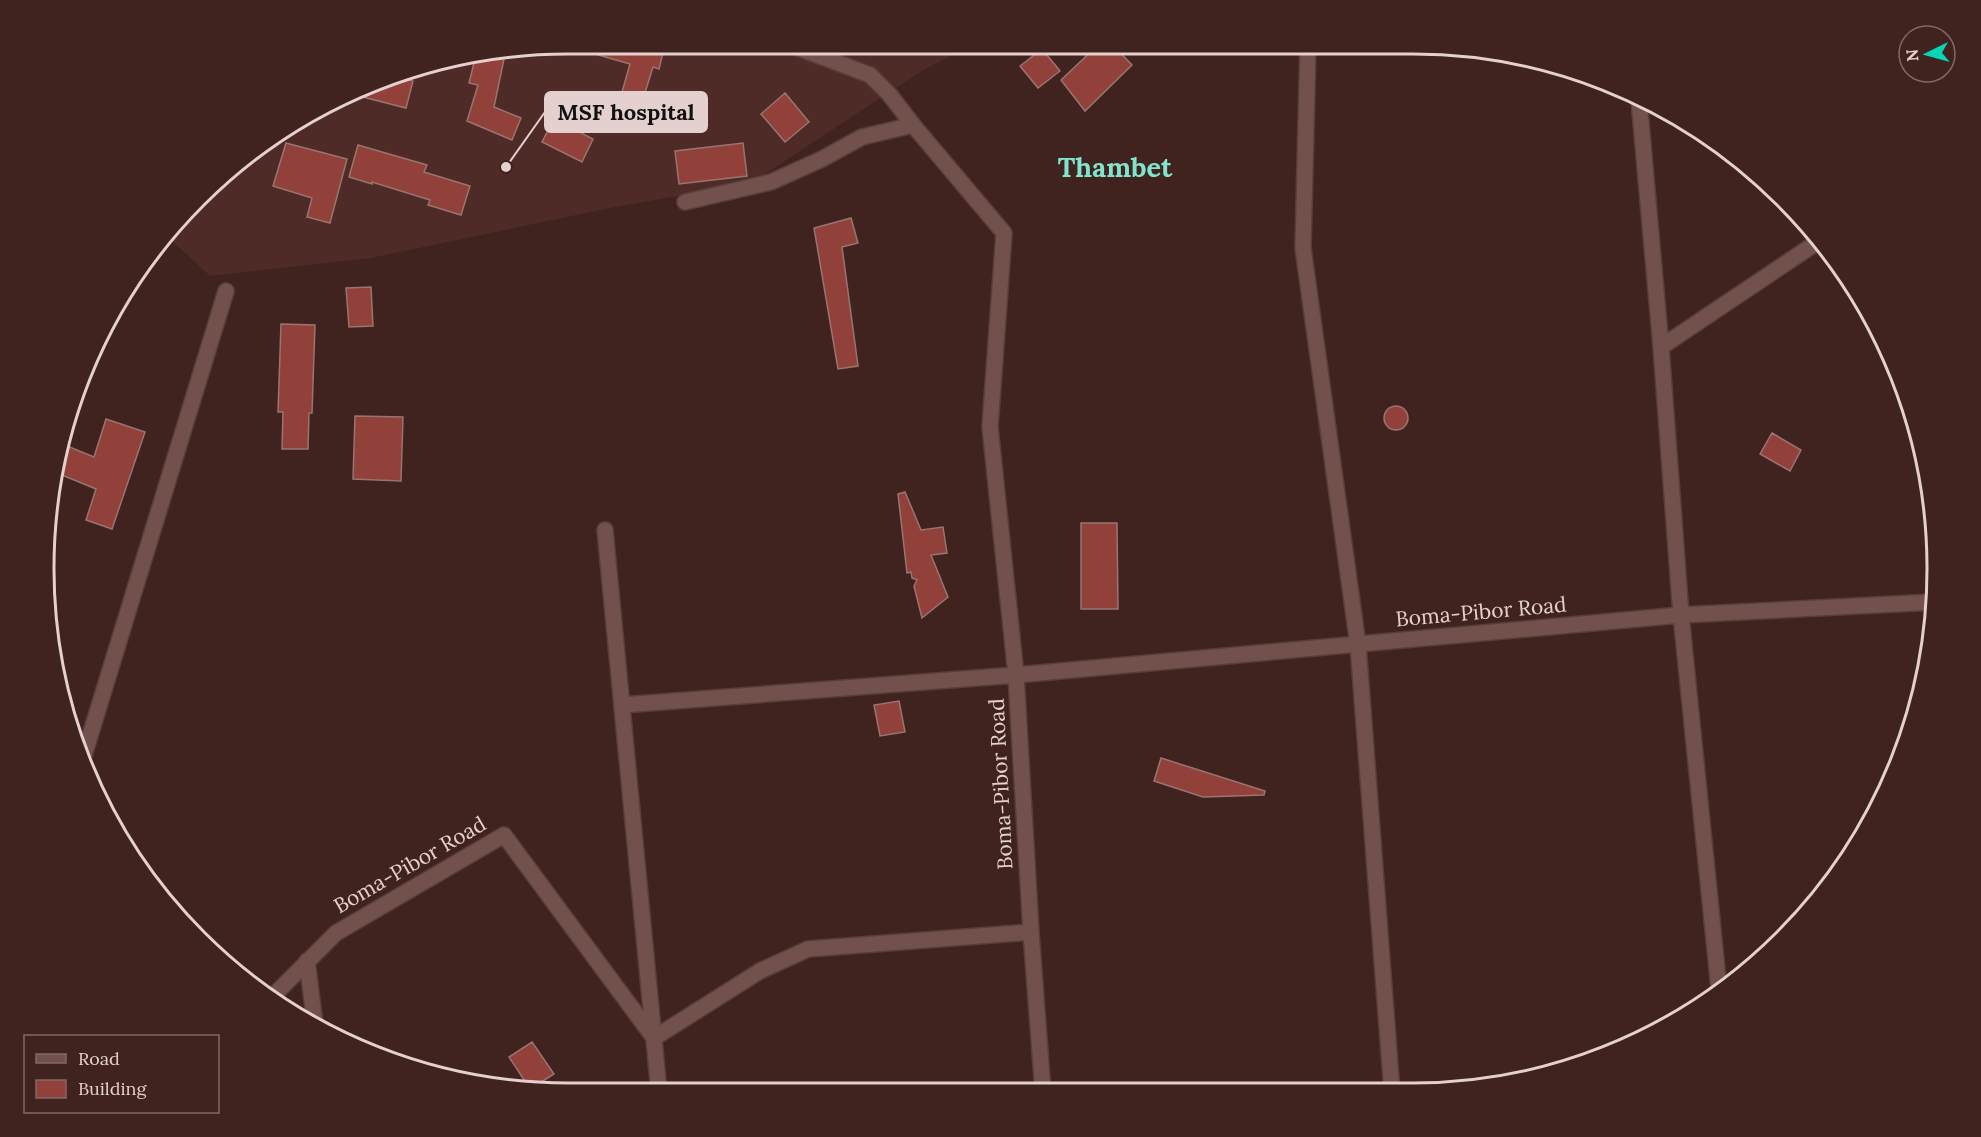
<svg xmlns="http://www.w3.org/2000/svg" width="1981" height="1137" font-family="Lora,serif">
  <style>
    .built { fill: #4f2b27 }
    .building { fill: #92413a; stroke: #987570; stroke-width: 1.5 }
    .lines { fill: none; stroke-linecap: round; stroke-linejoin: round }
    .service-casing { stroke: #573e3c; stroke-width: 18 }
    .minor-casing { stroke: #573e3c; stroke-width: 18 }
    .service { stroke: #72514d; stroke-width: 15 }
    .minor { stroke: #72514d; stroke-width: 15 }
    .labels { text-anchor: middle; stroke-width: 5; stroke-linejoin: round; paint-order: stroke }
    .street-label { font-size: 21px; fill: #e4d0ce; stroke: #40231f }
    .district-label { font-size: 27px; font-weight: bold; fill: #81e4cd; stroke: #40231f }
    .rim { fill: none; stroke: #e4d0ce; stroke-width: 3 }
    .leader { fill: none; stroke: #e4d0ce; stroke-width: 2 }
    .callout-dot { fill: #e4d0ce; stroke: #40231f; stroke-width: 2 }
    .callout { fill: #e4d0ce; stroke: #e4d0ce; stroke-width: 2 }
    .callout-label { font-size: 22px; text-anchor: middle; font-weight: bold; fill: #111 }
  </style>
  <rect width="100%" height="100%" fill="#40231f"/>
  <path class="built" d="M 569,44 L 975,44 L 923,70 L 753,182 L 605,209 L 371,258 L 210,276 L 169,238 L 249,152 L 400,71 Z"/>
  <path class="building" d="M 582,44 L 665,44 L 659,69 L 653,67 L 639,112 L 618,106 L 630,64 L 581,50 Z
    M 1099,44 L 1112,44 L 1132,65 L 1085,111 L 1061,80 Z
    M 1042,49 L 1060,71 L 1038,88 L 1020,66 Z
    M 492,56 L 504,59 L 494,107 L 521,118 L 512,140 L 467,121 L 478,85 L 469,83 L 475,59 L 485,60 L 486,57 Z
    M 392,76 L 413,81 L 406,108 L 355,95 Z
    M 785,93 L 809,122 L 785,142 L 761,114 Z
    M 554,119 L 593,139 L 582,162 L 542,142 Z
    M 286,143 L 347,159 L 330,223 L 307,217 L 312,198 L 273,186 Z
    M 743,143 L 747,176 L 679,184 L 675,151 Z
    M 358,145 L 427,165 L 424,172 L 470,186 L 461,215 L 428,205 L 430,200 L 372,182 L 372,184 L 349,177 Z
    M 851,218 L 858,243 L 842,247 L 858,366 L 838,369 L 814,228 Z
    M 371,287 L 373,326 L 349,327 L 346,288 Z
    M 281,324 L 315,325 L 312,413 L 309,413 L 308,449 L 282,449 L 283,412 L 278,412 Z
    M1384 418a12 12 0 1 1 24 0a12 12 0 1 1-24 0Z
    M 355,416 L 403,417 L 401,481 L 353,479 Z
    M 106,419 L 145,432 L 112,529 L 86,520 L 96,489 L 57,473 L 60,443 L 94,457 Z
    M 1772,433 L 1801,450 L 1790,471 L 1760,454 Z
    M 905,492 L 921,530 L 943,527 L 947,553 L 931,555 L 948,597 L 922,618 L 914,586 L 917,580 L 912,578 L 911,572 L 907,573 L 898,494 Z
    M 1081,523 L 1117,523 L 1118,609 L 1081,609 Z
    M 899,701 L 905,732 L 880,736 L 874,705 Z
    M 1161,758 L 1265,791 L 1264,795 L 1203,797 L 1154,781 Z
    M 532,1042 L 554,1074 L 530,1089 L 509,1057 Z"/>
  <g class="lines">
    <defs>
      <path id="service" d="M 788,44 L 870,75 L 890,95 L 913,125"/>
      <path id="minor" d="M 1308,44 L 1303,248 L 1358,645 L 1392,1092
        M 1639,100 L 1661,347 L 1681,615 L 1719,989
        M 685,202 L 771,182 L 822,159 L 862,137 L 913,125 L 1004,233 L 990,427 L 1016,675 L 1031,932 L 1043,1092
        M 1661,347 L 1819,241
        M 605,530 L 659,1092
        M 622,705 L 1016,675 L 1681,615 L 1934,602
        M 82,762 L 226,291
        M 307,961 L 315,1024
        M 270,999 L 336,933 L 504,835 L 654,1038 L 760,971 L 808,949 L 1031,932"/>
    </defs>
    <use href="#service" class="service-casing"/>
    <use href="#minor" class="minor-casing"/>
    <use href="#service" class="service"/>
    <use href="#minor" class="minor"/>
  </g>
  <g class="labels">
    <g class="street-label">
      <text transform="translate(1481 612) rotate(-5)" y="7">Boma-Pibor Road</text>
      <text transform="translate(1001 784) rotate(-93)" y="7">Boma-Pibor Road</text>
      <text transform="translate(410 865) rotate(-30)" y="7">Boma-Pibor Road</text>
    </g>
    <g class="district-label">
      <text x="1115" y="177">Thambet</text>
    </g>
  </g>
  <path d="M0 0H1981V1137H0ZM568 54H1413A514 514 0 0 1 1927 568V569A514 514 0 0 1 1413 1083H568A514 514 0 0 1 54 569V568A514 514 0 0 1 568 54Z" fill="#40231f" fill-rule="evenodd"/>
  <path class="rim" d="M568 54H1413A514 514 0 0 1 1927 568V569A514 514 0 0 1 1413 1083H568A514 514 0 0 1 54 569V568A514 514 0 0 1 568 54Z"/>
  <path class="leader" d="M506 167L545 112"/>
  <circle class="callout-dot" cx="506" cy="167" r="6"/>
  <rect class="callout" x="545" y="92" width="162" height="40" rx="6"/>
  <g class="callout-label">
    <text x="626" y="120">MSF hospital</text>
  </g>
  <rect x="24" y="1035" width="195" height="78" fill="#40231f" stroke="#826865" stroke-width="1.5"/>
  <rect x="36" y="1054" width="30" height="9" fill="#72514d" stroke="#826865" stroke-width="1.5"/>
  <text x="78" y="1065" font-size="18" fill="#e4d0ce">Road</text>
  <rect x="36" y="1080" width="30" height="18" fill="#92413a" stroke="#826865" stroke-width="1.5"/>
  <text x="78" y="1095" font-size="18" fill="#e4d0ce">Building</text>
  <g transform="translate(1927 54) rotate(265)"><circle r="28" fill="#40231f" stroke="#826865" stroke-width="1.5"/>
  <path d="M0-4.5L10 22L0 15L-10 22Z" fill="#06d5b6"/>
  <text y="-9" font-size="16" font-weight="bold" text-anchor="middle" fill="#e4d0ce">N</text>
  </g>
</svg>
